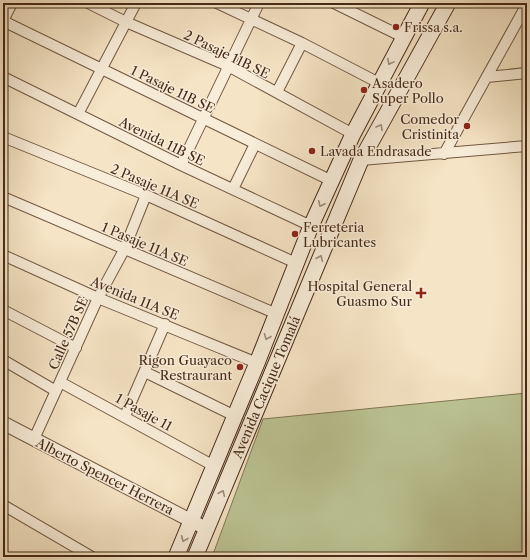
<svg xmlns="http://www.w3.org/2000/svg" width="530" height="560" font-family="'Libre Caslon Text',serif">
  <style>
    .green { fill: #bcc494; stroke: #827756 }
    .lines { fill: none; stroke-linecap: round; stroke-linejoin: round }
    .minor-casing { stroke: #725842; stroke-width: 12 }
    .tertiary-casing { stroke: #725842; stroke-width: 15 }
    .secondary-casing { stroke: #472a17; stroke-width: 17 }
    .minor { stroke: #f8edd9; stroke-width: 10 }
    .tertiary { stroke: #f8edd9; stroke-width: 13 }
    .secondary { stroke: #f8edd9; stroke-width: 15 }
    .oneway { stroke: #a08c78 }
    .poi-dot { fill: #8f2418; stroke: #f8edd9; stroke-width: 1.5 }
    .labels { text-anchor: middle; stroke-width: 3; stroke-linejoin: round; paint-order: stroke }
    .poi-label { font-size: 13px; fill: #472a17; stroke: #f8edd9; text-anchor: start }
    .street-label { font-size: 13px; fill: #472a17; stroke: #f8edd9 }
  </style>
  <rect width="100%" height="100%" fill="#f5e4c5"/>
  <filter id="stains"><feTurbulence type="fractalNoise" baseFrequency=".005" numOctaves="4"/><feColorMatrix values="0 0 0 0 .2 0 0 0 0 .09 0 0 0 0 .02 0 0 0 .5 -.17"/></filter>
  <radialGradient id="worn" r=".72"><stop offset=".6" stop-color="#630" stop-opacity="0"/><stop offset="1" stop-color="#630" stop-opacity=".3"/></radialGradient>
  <path class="green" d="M 527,393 L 527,557 L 212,557 L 263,419 Z"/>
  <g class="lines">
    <defs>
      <path id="minor" d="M 12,3 L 3,21 L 332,181
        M 88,3 L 126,22 L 228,66 L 353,134
        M 217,3 L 302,43 L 379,83
        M 334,3 L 403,37
        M 3,77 L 181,165 L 311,226
        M 487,77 L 527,73
        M 277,92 L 302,43
        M 78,114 L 136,3
        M 3,137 L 146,195 L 296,263
        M 444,154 L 527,4
        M 361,160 L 527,146
        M 181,165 L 259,3
        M 233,189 L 255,144
        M 3,197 L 277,314
        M 3,255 L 98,298 L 257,363
        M 3,310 L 76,348
        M 3,360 L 56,391
        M 145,372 L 235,416
        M 60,382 L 214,466
        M 125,416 L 165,324
        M 34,439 L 98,298 L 124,250 L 146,195
        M 3,505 L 92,557"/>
      <path id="tertiary" d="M 3,423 L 207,529"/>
      <path id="secondary" d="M 176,557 L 257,363 L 311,226 L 353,134 L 422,3
        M 195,557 L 361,160 L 448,3"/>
    </defs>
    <use href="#minor" class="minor-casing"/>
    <use href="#tertiary" class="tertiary-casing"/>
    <use href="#secondary" class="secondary-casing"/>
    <use href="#minor" class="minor"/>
    <use href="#tertiary" class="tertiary"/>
    <use href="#secondary" class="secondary"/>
  </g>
  <defs><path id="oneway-chevron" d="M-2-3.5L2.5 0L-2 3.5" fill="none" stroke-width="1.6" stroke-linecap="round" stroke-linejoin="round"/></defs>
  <g class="oneway">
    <use href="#oneway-chevron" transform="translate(390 62) rotate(118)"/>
    <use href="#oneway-chevron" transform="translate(380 127) rotate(-61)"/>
    <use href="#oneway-chevron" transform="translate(321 204) rotate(115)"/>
    <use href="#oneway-chevron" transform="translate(320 258) rotate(-67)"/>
    <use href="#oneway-chevron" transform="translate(267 337) rotate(112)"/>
    <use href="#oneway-chevron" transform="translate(222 493) rotate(-67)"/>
    <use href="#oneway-chevron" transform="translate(184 539) rotate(112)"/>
  </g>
  <g class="poi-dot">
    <circle cx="396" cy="27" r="4"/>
    <circle cx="364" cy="90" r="4"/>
    <circle cx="467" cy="126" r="4"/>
    <circle cx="312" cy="151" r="4"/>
    <circle cx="295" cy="234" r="4"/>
    <path d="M419 287h4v4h4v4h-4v4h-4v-4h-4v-4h4z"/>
    <circle cx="240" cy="367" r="4"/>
  </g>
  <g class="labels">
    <g class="poi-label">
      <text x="404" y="32">Frissa s.a.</text>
      <text x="372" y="88">Asadero<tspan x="372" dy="15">Super Pollo</tspan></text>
      <text x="459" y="124" text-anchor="end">Comedor<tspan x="459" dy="15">Cristinita</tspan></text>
      <text x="320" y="156">Lavada Endrasade</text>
      <text x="303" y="232">Ferreteria<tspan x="303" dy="15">Lubricantes</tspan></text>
      <text x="412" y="291" text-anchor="end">Hospital General<tspan x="412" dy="15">Guasmo Sur</tspan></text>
      <text x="232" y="365" text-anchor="end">Rigon Guayaco<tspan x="232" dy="15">Restraurant</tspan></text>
    </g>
    <g class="street-label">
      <text transform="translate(227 54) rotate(26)" y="5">2 Pasaje 11B SE</text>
      <text transform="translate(173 89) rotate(26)" y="5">1 Pasaje 11B SE</text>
      <text transform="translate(162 141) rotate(26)" y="5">Avenida 11B SE</text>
      <text transform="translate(155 186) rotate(23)" y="5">2 Pasaje 11A SE</text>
      <text transform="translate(145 244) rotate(23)" y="5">1 Pasaje 11A SE</text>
      <text transform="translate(135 298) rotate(22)" y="5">Avenida 11A SE</text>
      <text transform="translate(68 333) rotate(-66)" y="5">Calle 57B SE</text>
      <text transform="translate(266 387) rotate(-67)" y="5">Avenida Cacique Tomalá</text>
      <text transform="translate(144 412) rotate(29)" y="5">1 Pasaje 11</text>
      <text transform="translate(105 476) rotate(27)" y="5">Alberto Spencer Herrera</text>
    </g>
  </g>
  <rect width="530" height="560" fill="none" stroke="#f5e4c5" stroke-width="16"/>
  <rect x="4" y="4" width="522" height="552" fill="none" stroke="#472a17" stroke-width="2"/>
  <rect x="8" y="8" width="514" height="544" fill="none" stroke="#472a17"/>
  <rect width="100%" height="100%" filter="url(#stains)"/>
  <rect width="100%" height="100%" fill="url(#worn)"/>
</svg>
